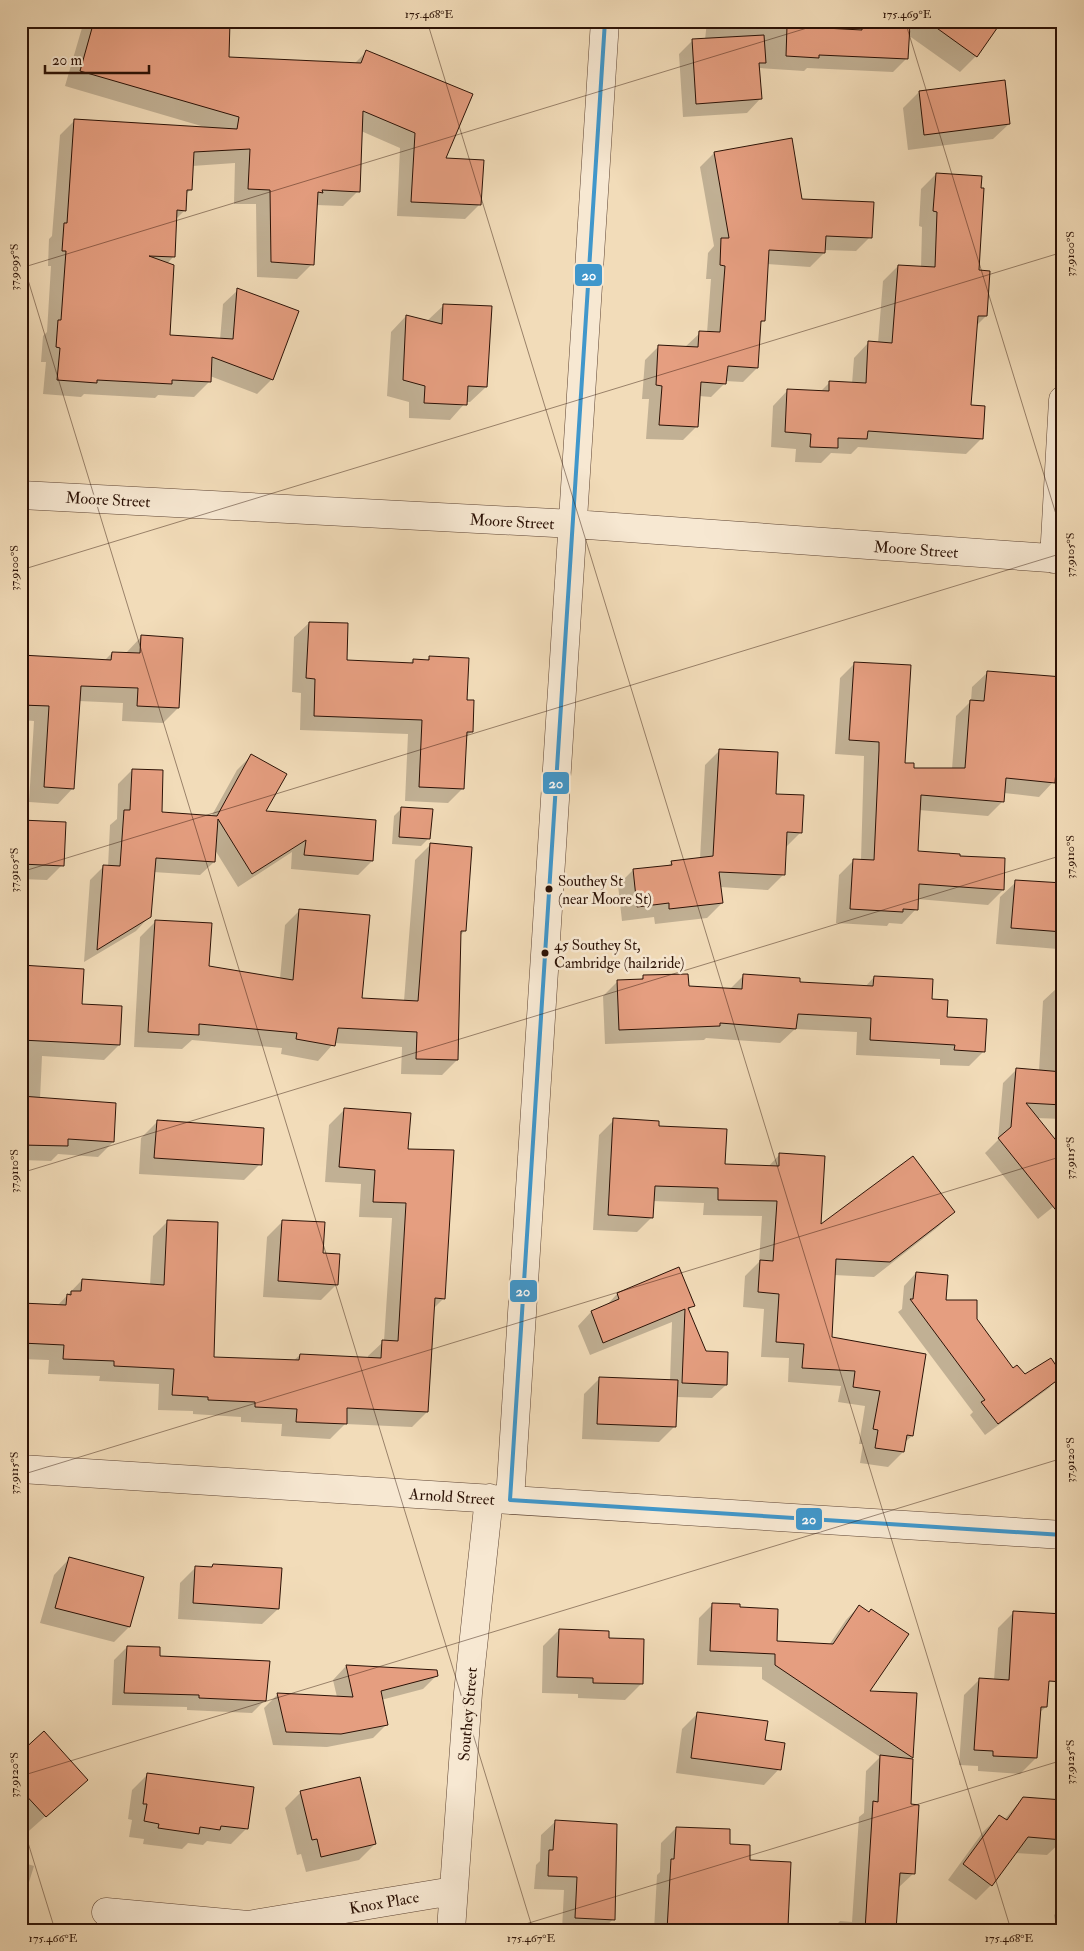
<svg xmlns="http://www.w3.org/2000/svg" width="1084" height="1951" font-family="'IM FELL Double Pica',serif">
  <style>
    .shadow { fill: #0003 }
    .building { fill: #e59e80; stroke: #2c1206 }
    .lines { fill: none; stroke-linecap: round; stroke-linejoin: round }
    .minor-casing { stroke: #5e4433; stroke-width: 29 }
    .minor { stroke: #f7e8d2; stroke-width: 28 }
    .bus-1-casing { stroke: #f7e8d2; stroke-width: 8 }
    .bus-1 { stroke: #4097cb; stroke-width: 4 }
    .ticks { fill: none; stroke: #2c1206; stroke-width: 1; stroke-opacity: 0.45 }
    .bus-dot { fill: #2c1206; stroke: #f7e8d2; stroke-width: 2 }
    .labels { text-anchor: middle; stroke-width: 5; stroke-linejoin: round; paint-order: stroke }
    .bus-label { font-size: 15px; fill: #2c1206; stroke: #f7e8d2; text-anchor: start }
    .street-label { font-size: 16px; fill: #2c1206; stroke: #f7e8d2 }
    .line-badge { stroke: #f7e8d2; stroke-width: 2 }
    .badge-label { font-size: 14px; text-anchor: middle; font-weight: bold; fill: #fff }
    .neatline { fill: none; stroke: #2c1206; stroke-width: 2 }
    .ticks-label { font-size: 12px; text-anchor: middle; fill: #2c1206 }
  </style>
  <rect width="100%" height="100%" fill="#f2dcb9"/>
  <filter id="stains"><feTurbulence type="fractalNoise" baseFrequency=".004" numOctaves="4"/><feColorMatrix values="0 0 0 0 .2 0 0 0 0 .09 0 0 0 0 .02 0 0 0 .5 -.17"/></filter>
  <radialGradient id="worn" r=".72"><stop offset=".6" stop-color="#630" stop-opacity="0"/><stop offset="1" stop-color="#630" stop-opacity=".3"/></radialGradient>
  <path class="shadow" d="M 84,21 L 229,21 L 227,58 L 354,64 L 367,51 L 445,159 L 480,204 L 465,219 L 397,216 L 400,148 L 361,131 L 358,191 L 343,206 L 316,205 L 312,264 L 297,279 L 257,277 L 256,204 L 234,204 L 235,163 L 192,166 L 190,190 L 185,195 L 185,210 L 175,220 L 173,257 L 167,264 L 169,337 L 220,340 L 223,304 L 238,290 L 272,379 L 257,394 L 210,376 L 209,382 L 194,397 L 158,395 L 155,398 L 84,394 L 81,397 L 43,394 L 46,362 L 41,362 L 43,336 L 47,332 L 51,266 L 48,266 L 49,239 L 52,236 L 60,135 L 75,120 L 208,128 L 65,86 Z
    M 707,21 L 827,21 L 908,26 L 908,34 L 917,21 L 1001,21 L 976,56 L 960,72 L 908,35 L 907,58 L 893,72 L 807,68 L 804,71 L 759,68 L 760,99 L 747,113 L 683,117 L 679,54 L 693,40 L 705,40 Z
    M 919,92 L 1009,124 L 993,139 L 908,150 L 903,108 Z
    M 714,153 L 870,237 L 856,251 L 824,250 L 824,253 L 810,267 L 767,264 L 764,320 L 759,325 L 757,368 L 743,382 L 725,381 L 725,383 L 711,397 L 699,396 L 697,426 L 683,440 L 646,439 L 649,399 L 642,399 L 645,360 L 659,346 L 685,347 L 700,333 L 707,333 L 711,279 L 706,279 L 708,253 L 714,246 L 700,167 Z
    M 936,174 L 977,272 L 986,316 L 976,326 L 970,406 L 982,438 L 966,454 L 858,447 L 851,454 L 831,453 L 821,463 L 795,462 L 796,449 L 771,447 L 773,406 L 788,390 L 820,392 L 830,382 L 852,384 L 854,358 L 869,342 L 878,343 L 883,281 L 898,266 L 921,268 L 922,227 L 919,226 L 921,189 Z
    M 444,305 L 486,387 L 470,402 L 466,402 L 450,420 L 409,418 L 409,402 L 387,396 L 391,332 L 406,316 L 427,321 Z
    M 309,623 L 345,661 L 409,664 L 413,660 L 426,661 L 430,657 L 465,701 L 472,731 L 466,737 L 463,788 L 448,803 L 405,801 L 408,734 L 300,730 L 301,693 L 292,692 L 294,637 Z
    M 141,637 L 178,708 L 163,723 L 122,721 L 123,703 L 79,701 L 73,788 L 58,804 L 29,802 L 34,721 L 21,720 L 21,656 L 104,661 L 112,653 L 126,653 Z
    M 855,663 L 904,764 L 913,769 L 952,769 L 956,716 L 971,701 L 972,687 L 987,673 L 1063,681 L 1063,766 L 1055,765 L 1053,782 L 1039,797 L 1004,793 L 1003,801 L 988,816 L 919,810 L 917,853 L 1003,890 L 988,905 L 917,899 L 916,909 L 902,924 L 889,923 L 887,926 L 836,923 L 839,875 L 854,860 L 861,860 L 864,756 L 835,754 L 840,678 Z
    M 720,750 L 801,832 L 786,847 L 783,875 L 768,890 L 720,887 L 722,903 L 707,918 L 655,924 L 654,917 L 622,921 L 618,885 L 633,870 L 668,866 L 672,862 L 700,859 L 705,765 Z
    M 251,756 L 264,812 L 372,861 L 358,875 L 291,869 L 292,852 L 238,887 L 215,850 L 214,862 L 200,875 L 153,872 L 150,916 L 136,931 L 84,962 L 90,880 L 104,866 L 108,867 L 110,825 L 117,819 L 118,784 L 132,770 L 160,814 L 211,817 L 237,770 Z
    M 402,808 L 429,838 L 421,846 L 392,844 L 394,816 Z
    M 21,821 L 62,865 L 47,880 L 21,879 Z
    M 430,845 L 465,930 L 460,936 L 457,1060 L 442,1075 L 401,1074 L 402,1047 L 334,1043 L 318,1061 L 281,1054 L 282,1048 L 192,1040 L 182,1049 L 134,1047 L 140,937 L 155,922 L 208,967 L 280,979 L 285,925 L 300,910 L 361,999 L 404,1001 L 415,860 Z
    M 1016,882 L 1063,885 L 1063,944 L 1058,949 L 996,944 L 1000,897 Z
    M 21,967 L 81,1005 L 119,1045 L 104,1060 L 42,1056 L 40,1099 L 113,1142 L 98,1157 L 58,1154 L 51,1161 L 21,1160 Z
    M 744,975 L 799,983 L 865,987 L 874,977 L 931,1000 L 945,1018 L 984,1051 L 969,1066 L 940,1065 L 940,1059 L 856,1055 L 857,1032 L 795,1029 L 780,1043 L 706,1038 L 704,1040 L 605,1044 L 603,996 L 618,981 L 640,980 L 643,977 L 687,987 L 729,990 Z
    M 1057,988 L 1063,988 L 1063,1119 L 1036,1118 L 1063,1199 L 1038,1219 L 985,1153 L 998,1140 L 1003,1083 L 1016,1070 L 1039,1071 L 1043,1001 Z
    M 344,1110 L 407,1150 L 444,1298 L 433,1309 L 427,1412 L 412,1427 L 345,1424 L 330,1439 L 281,1436 L 282,1424 L 241,1422 L 241,1417 L 193,1414 L 193,1411 L 158,1410 L 159,1384 L 99,1381 L 100,1376 L 48,1374 L 49,1360 L 21,1359 L 21,1305 L 57,1306 L 82,1280 L 150,1285 L 153,1236 L 168,1221 L 212,1358 L 293,1361 L 300,1355 L 368,1358 L 368,1356 L 384,1341 L 392,1218 L 359,1217 L 361,1184 L 325,1182 L 329,1125 Z
    M 614,1120 L 658,1127 L 724,1166 L 768,1167 L 780,1154 L 820,1227 L 953,1212 L 938,1227 L 874,1277 L 834,1275 L 830,1338 L 925,1355 L 912,1436 L 904,1443 L 903,1452 L 888,1467 L 860,1463 L 863,1444 L 859,1444 L 865,1406 L 838,1402 L 841,1386 L 788,1382 L 789,1358 L 761,1357 L 764,1309 L 743,1307 L 745,1276 L 759,1262 L 762,1216 L 703,1215 L 704,1203 L 653,1201 L 652,1217 L 637,1232 L 593,1230 L 599,1135 Z
    M 157,1122 L 260,1164 L 244,1180 L 139,1174 L 141,1138 Z
    M 283,1221 L 322,1255 L 337,1284 L 321,1300 L 263,1297 L 267,1237 Z
    M 678,1268 L 693,1305 L 688,1311 L 705,1352 L 726,1385 L 712,1398 L 676,1397 L 675,1426 L 659,1442 L 582,1439 L 584,1394 L 600,1378 L 670,1381 L 672,1322 L 590,1355 L 578,1326 L 591,1312 L 605,1307 L 617,1294 Z
    M 916,1273 L 945,1301 L 975,1320 L 1013,1369 L 1024,1376 L 1061,1375 L 1049,1388 L 985,1435 L 970,1415 L 973,1412 L 898,1312 L 902,1309 L 904,1286 Z
    M 69,1559 L 129,1627 L 114,1642 L 40,1623 L 54,1575 Z
    M 213,1565 L 278,1609 L 262,1624 L 178,1619 L 180,1583 L 196,1567 L 210,1568 Z
    M 713,1604 L 739,1608 L 775,1642 L 829,1645 L 846,1620 L 859,1606 L 868,1692 L 912,1757 L 909,1760 L 914,1873 L 898,1888 L 894,1930 L 831,1930 L 840,1921 L 852,1922 L 859,1817 L 864,1813 L 866,1771 L 880,1757 L 762,1679 L 762,1667 L 697,1665 L 699,1618 Z
    M 1014,1612 L 1046,1707 L 1039,1713 L 1036,1758 L 1020,1774 L 978,1771 L 978,1766 L 959,1765 L 964,1695 L 980,1679 L 994,1680 L 998,1628 Z
    M 559,1630 L 607,1639 L 641,1684 L 625,1700 L 578,1698 L 578,1694 L 542,1693 L 543,1646 Z
    M 127,1647 L 158,1657 L 265,1700 L 252,1713 L 187,1710 L 187,1707 L 112,1705 L 114,1660 Z
    M 346,1666 L 436,1676 L 423,1689 L 381,1700 L 387,1724 L 373,1738 L 327,1747 L 273,1745 L 264,1708 L 277,1695 L 337,1697 L 333,1680 Z
    M 698,1713 L 764,1741 L 779,1769 L 764,1785 L 676,1773 L 682,1729 Z
    M 21,1753 L 86,1780 L 21,1838 L 21,1828 L 27,1830 L 21,1823 Z
    M 148,1774 L 247,1828 L 231,1844 L 207,1841 L 203,1845 L 188,1843 L 182,1849 L 143,1844 L 144,1839 L 129,1837 L 132,1820 L 128,1819 L 132,1790 Z
    M 301,1792 L 375,1844 L 359,1860 L 306,1872 L 301,1854 L 297,1855 L 285,1808 Z
    M 1023,1798 L 1063,1840 L 1047,1855 L 1015,1853 L 991,1885 L 976,1900 L 948,1880 L 983,1832 L 999,1816 L 1004,1820 Z
    M 555,1822 L 613,1919 L 603,1930 L 562,1930 L 564,1890 L 534,1889 L 536,1865 L 540,1861 L 541,1835 Z
    M 676,1828 L 728,1845 L 749,1861 L 789,1863 L 786,1930 L 654,1930 L 657,1875 L 660,1872 L 661,1843 Z
    M 21,1862 L 34,1866 L 21,1908 Z
    M 1063,1906 L 1063,1930 L 1057,1930 L 1054,1915 Z
    M 1002,1928 L 1002,1930 L 975,1930 L 976,1929 Z"/>
  <path class="building" d="M 94,21 L 230,21 L 229,57 L 361,63 L 366,50 L 473,94 L 446,158 L 484,160 L 481,205 L 411,202 L 415,133 L 363,111 L 360,192 L 322,190 L 323,193 L 318,192 L 314,265 L 271,262 L 270,190 L 248,189 L 250,149 L 194,152 L 192,190 L 187,190 L 186,211 L 177,210 L 175,257 L 149,256 L 174,265 L 170,335 L 233,339 L 237,288 L 299,311 L 273,380 L 212,357 L 211,382 L 172,380 L 172,384 L 97,380 L 97,383 L 57,380 L 60,348 L 56,347 L 58,320 L 61,320 L 66,251 L 62,251 L 64,223 L 67,223 L 74,119 L 237,129 L 239,117 L 80,71 Z
    M 927,21 L 1002,21 L 977,57 Z
    M 862,23 L 910,25 L 908,59 L 819,55 L 819,58 L 786,56 L 787,26 L 862,30 Z
    M 764,35 L 766,63 L 759,63 L 762,99 L 696,104 L 692,39 Z
    M 1005,80 L 1010,124 L 924,135 L 919,91 Z
    M 792,138 L 802,199 L 874,202 L 872,238 L 826,236 L 825,253 L 769,250 L 765,321 L 761,321 L 758,368 L 728,366 L 726,384 L 701,382 L 698,427 L 659,425 L 662,386 L 656,385 L 658,345 L 698,347 L 699,331 L 720,332 L 725,266 L 720,265 L 721,238 L 729,238 L 714,152 Z
    M 936,173 L 982,176 L 981,188 L 984,188 L 979,270 L 990,271 L 987,316 L 978,316 L 971,405 L 985,406 L 983,439 L 868,431 L 867,439 L 838,438 L 838,448 L 810,447 L 811,434 L 785,432 L 787,389 L 829,391 L 829,381 L 866,383 L 868,341 L 892,343 L 898,265 L 935,267 L 937,212 L 933,211 Z
    M 443,304 L 492,306 L 487,387 L 468,386 L 467,405 L 424,403 L 425,386 L 403,380 L 406,315 L 442,324 Z
    M 309,622 L 348,623 L 347,660 L 413,663 L 413,659 L 429,660 L 429,656 L 469,658 L 467,700 L 474,700 L 473,732 L 467,732 L 464,789 L 419,787 L 422,720 L 314,716 L 315,679 L 306,678 Z
    M 141,635 L 183,638 L 179,708 L 137,706 L 138,688 L 81,686 L 74,789 L 44,787 L 49,706 L 21,705 L 21,655 L 111,660 L 112,652 L 140,653 Z
    M 854,662 L 911,665 L 905,763 L 914,763 L 914,768 L 965,768 L 970,700 L 984,701 L 987,671 L 1063,677 L 1063,720 L 1060,720 L 1055,783 L 1006,778 L 1004,802 L 921,795 L 918,851 L 960,854 L 960,856 L 1005,858 L 1004,890 L 919,884 L 918,910 L 903,909 L 903,912 L 850,909 L 853,859 L 874,860 L 879,750 L 879,742 L 849,740 Z
    M 719,749 L 778,752 L 776,794 L 804,795 L 802,833 L 787,832 L 785,875 L 719,872 L 723,903 L 669,909 L 669,903 L 637,907 L 633,869 L 672,865 L 671,861 L 713,856 Z
    M 251,754 L 287,774 L 266,811 L 376,820 L 373,861 L 304,855 L 306,840 L 252,874 L 218,819 L 215,862 L 156,858 L 151,917 L 97,950 L 103,865 L 120,866 L 124,810 L 130,810 L 132,769 L 163,770 L 162,812 L 217,816 Z
    M 401,807 L 433,809 L 430,839 L 399,837 Z
    M 21,820 L 66,822 L 64,866 L 21,864 Z
    M 430,843 L 472,847 L 466,931 L 461,931 L 458,1060 L 416,1059 L 417,1032 L 338,1028 L 335,1046 L 296,1039 L 297,1033 L 199,1024 L 199,1035 L 148,1032 L 155,920 L 212,923 L 209,966 L 293,980 L 299,909 L 370,915 L 362,998 L 418,1001 Z
    M 1015,880 L 1063,883 L 1063,932 L 1011,928 Z
    M 21,965 L 84,969 L 82,1004 L 122,1006 L 120,1045 L 21,1040 Z
    M 688,974 L 689,986 L 742,989 L 743,974 L 800,978 L 800,982 L 873,986 L 874,976 L 933,979 L 932,999 L 948,1000 L 947,1017 L 987,1019 L 985,1052 L 954,1050 L 955,1045 L 870,1040 L 871,1018 L 798,1014 L 796,1029 L 720,1023 L 720,1026 L 619,1030 L 617,980 L 643,979 L 643,975 Z
    M 1016,1068 L 1063,1072 L 1063,1105 L 1026,1103 L 1063,1149 L 1063,1219 L 998,1138 L 1011,1127 Z
    M 21,1096 L 116,1103 L 114,1142 L 68,1139 L 68,1146 L 21,1145 Z
    M 344,1108 L 411,1113 L 408,1149 L 454,1150 L 445,1299 L 435,1298 L 428,1412 L 347,1408 L 347,1424 L 296,1422 L 297,1409 L 255,1407 L 255,1402 L 208,1400 L 208,1397 L 172,1395 L 174,1369 L 114,1366 L 114,1361 L 63,1359 L 64,1345 L 21,1343 L 21,1303 L 66,1305 L 67,1294 L 71,1295 L 71,1291 L 81,1291 L 82,1279 L 164,1285 L 167,1220 L 218,1222 L 214,1357 L 299,1360 L 300,1354 L 381,1358 L 382,1340 L 398,1341 L 406,1203 L 373,1202 L 375,1170 L 339,1167 Z
    M 613,1118 L 659,1121 L 659,1126 L 727,1129 L 725,1164 L 779,1166 L 779,1153 L 825,1156 L 821,1224 L 913,1156 L 955,1212 L 890,1262 L 836,1259 L 832,1337 L 926,1354 L 913,1436 L 907,1435 L 904,1452 L 875,1448 L 878,1430 L 873,1429 L 880,1391 L 853,1387 L 855,1371 L 802,1368 L 804,1344 L 776,1342 L 779,1294 L 758,1292 L 760,1260 L 773,1261 L 777,1201 L 718,1200 L 718,1188 L 655,1186 L 653,1218 L 608,1215 Z
    M 157,1120 L 264,1128 L 262,1165 L 154,1158 Z
    M 282,1220 L 325,1222 L 323,1253 L 340,1254 L 338,1285 L 278,1281 Z
    M 679,1267 L 695,1306 L 688,1308 L 706,1351 L 728,1352 L 727,1385 L 682,1383 L 685,1309 L 603,1343 L 591,1311 L 619,1299 L 617,1293 Z
    M 916,1272 L 948,1275 L 946,1300 L 977,1300 L 977,1319 L 1013,1368 L 1017,1365 L 1025,1374 L 1051,1358 L 1063,1376 L 998,1424 L 981,1402 L 985,1400 L 910,1299 L 913,1299 Z
    M 599,1377 L 678,1380 L 676,1427 L 597,1424 Z
    M 69,1557 L 144,1577 L 130,1627 L 55,1608 Z
    M 213,1564 L 282,1568 L 279,1609 L 193,1603 L 195,1566 L 212,1567 Z
    M 712,1603 L 740,1604 L 740,1607 L 778,1609 L 777,1641 L 833,1644 L 859,1605 L 869,1612 L 871,1609 L 909,1634 L 870,1691 L 917,1693 L 913,1758 L 775,1665 L 775,1654 L 710,1651 Z
    M 1013,1611 L 1063,1614 L 1063,1682 L 1049,1681 L 1047,1707 L 1041,1707 L 1037,1758 L 993,1756 L 993,1751 L 974,1750 L 979,1678 L 1009,1680 Z
    M 559,1629 L 609,1631 L 609,1638 L 644,1639 L 643,1684 L 593,1683 L 593,1678 L 557,1677 Z
    M 127,1646 L 160,1647 L 160,1656 L 270,1661 L 266,1701 L 199,1698 L 199,1695 L 124,1693 Z
    M 346,1665 L 437,1670 L 438,1676 L 381,1691 L 388,1725 L 341,1734 L 286,1732 L 277,1693 L 353,1697 Z
    M 697,1712 L 768,1721 L 765,1740 L 785,1743 L 781,1770 L 691,1758 Z
    M 44,1731 L 88,1780 L 46,1817 L 21,1790 L 21,1752 Z
    M 880,1755 L 913,1759 L 911,1804 L 919,1805 L 915,1874 L 900,1873 L 896,1930 L 865,1930 L 873,1801 L 878,1802 Z
    M 147,1773 L 254,1787 L 248,1829 L 221,1826 L 220,1830 L 200,1827 L 199,1834 L 158,1828 L 159,1824 L 144,1821 L 147,1804 L 143,1804 Z
    M 360,1777 L 376,1844 L 321,1857 L 317,1839 L 312,1840 L 300,1791 Z
    M 1023,1797 L 1063,1800 L 1063,1840 L 1028,1837 L 992,1886 L 963,1864 L 999,1815 L 1007,1820 Z
    M 555,1820 L 617,1824 L 615,1920 L 575,1918 L 577,1877 L 548,1876 L 549,1850 L 553,1850 Z
    M 676,1827 L 730,1829 L 730,1844 L 750,1845 L 750,1860 L 791,1862 L 788,1926 L 781,1925 L 781,1930 L 667,1930 L 671,1859 L 674,1859 Z"/>
  <g class="lines">
    <defs>
      <path id="minor" d="M 21,495 L 573,524 L 1063,559
        M 1054,559 L 1063,400
        M 21,1469 L 1063,1535
        M 510,1500 L 605,21
        M 106,1912 L 248,1925 L 453,1891
        M 451,1930 L 468,1693 L 489,1498"/>
    </defs>
    <use href="#minor" class="minor-casing"/>
    <use href="#minor" class="minor"/>
    <defs>
      <path id="bus-1" d="M 605,21 L 510,1500 L 1063,1535"/>
    </defs>
    <use href="#bus-1" class="bus-1-casing"/>
    <use href="#bus-1" class="bus-1"/>
  </g>
  <path class="ticks" d="M 427,21 L 1011,1930M 905,21 L 1063,537M 21,257 L 533,1930M 21,268 L 830,21M 21,570 L 1063,252M 21,872 L 1063,553M 21,1173 L 1063,855M 21,1475 L 1063,1156M 21,1776 L 1063,1458M 21,1820 L 55,1930M 506,1930 L 1063,1760"/>
  <g class="bus-dot">
    <circle cx="549" cy="889" r="4.5"/>
    <circle cx="545" cy="953" r="4.5"/>
  </g>
  <g class="labels">
    <g class="bus-label">
      <text x="558" y="886">Southey St<tspan x="558" dy="18">(near Moore St)</tspan></text>
      <text x="554" y="950">45 Southey St,<tspan x="554" dy="18">Cambridge (hail2ride)</tspan></text>
    </g>
    <g class="street-label">
      <text transform="translate(108 499) rotate(3)" y="6">Moore Street</text>
      <text transform="translate(512 521) rotate(3)" y="6">Moore Street</text>
      <text transform="translate(916 549) rotate(4)" y="6">Moore Street</text>
      <text transform="translate(452 1496) rotate(4)" y="6">Arnold Street</text>
      <text transform="translate(467 1714) rotate(-85)" y="6">Southey Street</text>
      <text transform="translate(384 1902) rotate(-10)" y="6">Knox Place</text>
    </g>
  </g>
  <g class="line-badge">
    <rect x="574" y="263" width="29" height="24" rx="5" fill="#4097cb"/>
    <rect x="542" y="771" width="28" height="24" rx="5" fill="#4097cb"/>
    <rect x="509" y="1279" width="29" height="24" rx="5" fill="#4097cb"/>
    <rect x="795" y="1507" width="28" height="24" rx="5" fill="#4097cb"/>
  </g>
  <g class="badge-label">
    <text x="589" y="280">20</text>
    <text x="556" y="788">20</text>
    <text x="523" y="1296">20</text>
    <text x="809" y="1524">20</text>
  </g>
  <rect width="1084" height="1951" fill="none" stroke="#f2dcb9" stroke-width="55"/>
  <path d="M45 65v8h104v-8" fill="none" stroke="#2c1206" stroke-width="2.5"/>
  <text x="52" y="65" font-size="15" fill="#2c1206" stroke="#f7e8d2" stroke-width="4" paint-order="stroke">20 m</text>
  <rect x="28" y="28" width="1028" height="1896" class="neatline"/>
  <g class="ticks-label">
    <text x="429" y="18">175.468°E</text>
    <text x="907" y="18">175.469°E</text>
    <text transform="translate(1070 254) rotate(-90)" y="4">37.9100°S</text>
    <text transform="translate(14 267) rotate(-90)" y="4">37.9095°S</text>
    <text transform="translate(1070 555) rotate(-90)" y="4">37.9105°S</text>
    <text transform="translate(14 568) rotate(-90)" y="4">37.9100°S</text>
    <text transform="translate(1070 857) rotate(-90)" y="4">37.9110°S</text>
    <text transform="translate(14 870) rotate(-90)" y="4">37.9105°S</text>
    <text transform="translate(1070 1158) rotate(-90)" y="4">37.9115°S</text>
    <text transform="translate(14 1171) rotate(-90)" y="4">37.9110°S</text>
    <text transform="translate(1070 1460) rotate(-90)" y="4">37.9120°S</text>
    <text transform="translate(14 1473) rotate(-90)" y="4">37.9115°S</text>
    <text transform="translate(1070 1762) rotate(-90)" y="4">37.9125°S</text>
    <text transform="translate(14 1775) rotate(-90)" y="4">37.9120°S</text>
    <text x="53" y="1942">175.466°E</text>
    <text x="531" y="1942">175.467°E</text>
    <text x="1009" y="1942">175.468°E</text>
  </g>
  <rect width="100%" height="100%" filter="url(#stains)"/>
  <rect width="100%" height="100%" fill="url(#worn)"/>
</svg>
